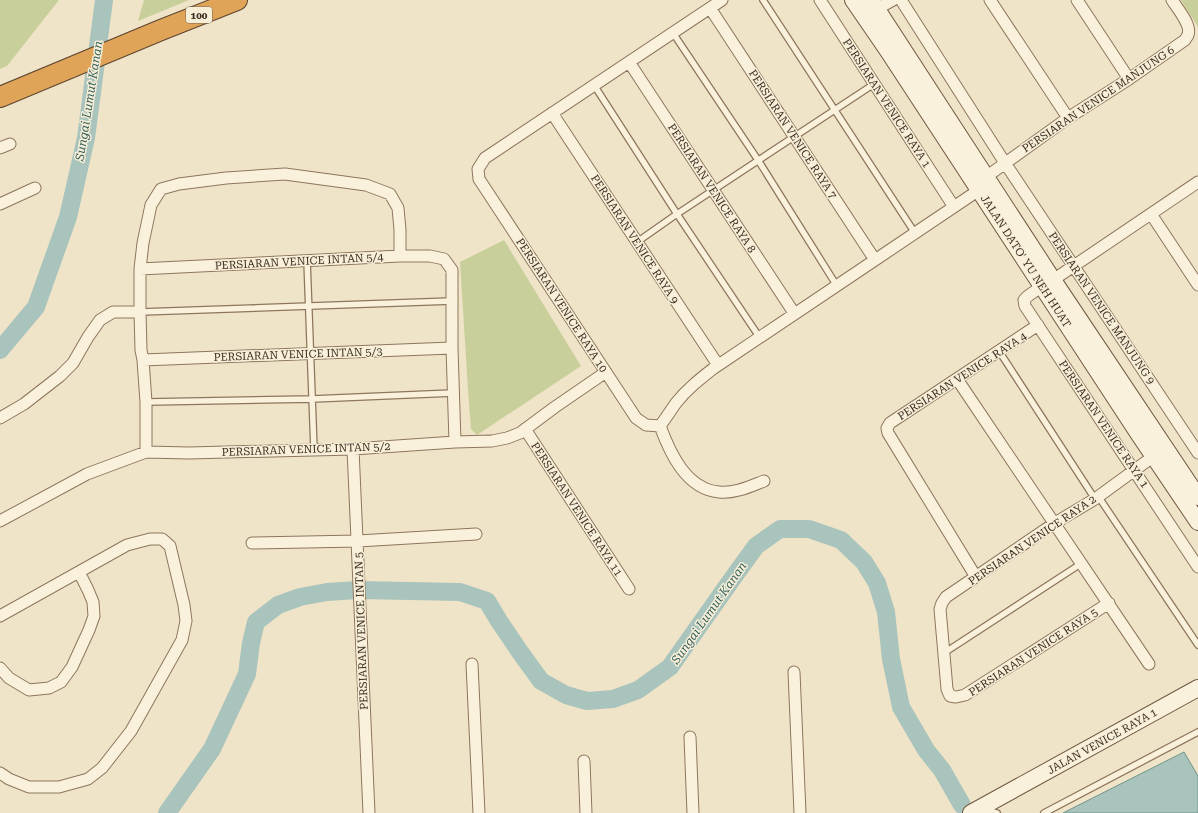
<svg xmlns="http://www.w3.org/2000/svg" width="1198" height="813" font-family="'Roboto Serif',serif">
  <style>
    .green { fill: #c9cf9b }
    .water { fill: #a9c4bc; stroke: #6f938a }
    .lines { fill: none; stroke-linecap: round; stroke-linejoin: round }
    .river { stroke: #a9c4bc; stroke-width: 18 }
    .lane-casing { stroke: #8d765c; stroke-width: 8 }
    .street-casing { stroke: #8d765c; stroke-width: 13 }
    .secondary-casing { stroke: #6f573f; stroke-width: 18 }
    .highway-casing { stroke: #5b4430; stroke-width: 22 }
    .lane { stroke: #faf1dc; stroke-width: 5.5 }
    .street { stroke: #faf1dc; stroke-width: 11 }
    .secondary { stroke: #faf1dc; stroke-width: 16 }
    .highway { stroke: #e0a458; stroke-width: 20 }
    .labels { text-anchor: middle; stroke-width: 3; stroke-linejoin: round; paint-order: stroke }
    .shield { fill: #f7eed8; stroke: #756857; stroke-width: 1 }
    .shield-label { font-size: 10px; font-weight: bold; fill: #3d2e20 }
    .street-label { font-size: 11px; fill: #3d2e20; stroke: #f7eed8 }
    .water-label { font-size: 12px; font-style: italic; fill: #2f5d5a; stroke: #f7eed8 }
  </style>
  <rect width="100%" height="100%" fill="#f0e4c8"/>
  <path class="green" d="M 0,0 L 59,0 L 7,66 L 0,69 Z
    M 144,0 L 189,0 L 138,21 Z
    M 1181,0 L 1198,0 L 1198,27 Z
    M 504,240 L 581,366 L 477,435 L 471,429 L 468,390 L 460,262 Z"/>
  <path class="water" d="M 1184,752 L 1198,776 L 1198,813 L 1063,813 Z"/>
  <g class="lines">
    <path class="river" d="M 0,350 L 36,307 L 68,217 L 86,138 L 104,0
      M 167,813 L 212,749 L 227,717 L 247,674 L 251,643 L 256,622 L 278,605 L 300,597 L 327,592 L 358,590 L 460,592 L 487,601 L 499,621 L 520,652 L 541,681 L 566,695 L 587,701 L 613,699 L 638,690 L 670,667 L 735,575 L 756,546 L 780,529 L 809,529 L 841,540 L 864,562 L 877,583 L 886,612 L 891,659 L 901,707 L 926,750 L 942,770 L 962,805"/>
    <defs>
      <path id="lane" d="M 763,0 L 915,233
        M 673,33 L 758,160 L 837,286
        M 594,85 L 677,214 L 760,338
        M 637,242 L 677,214 L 874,84
        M 307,260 L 314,450
        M 140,312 L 452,301
        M 999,351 L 1095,499
        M 146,402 L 312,399 L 453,393
        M 1098,496 L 1198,645
        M 944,653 L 1082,563
        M 985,809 L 997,813
        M 1044,813 L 1198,732"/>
      <path id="street" d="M 820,0 L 954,207
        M 901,0 L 1005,163 L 1198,453
        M 990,0 L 1068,118
        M 1077,0 L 1129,79
        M 710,8 L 875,260
        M 877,9 L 893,0
        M 629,62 L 794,313
        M 552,113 L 718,365
        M 0,148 L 10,144
        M 986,177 L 1068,118 L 1129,79 L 1185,40 C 1186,38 1187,37 1188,35 C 1192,25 1177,8 1172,0
        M 0,204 L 35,188
        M 1151,214 L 1198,285
        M 140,269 L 400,256 L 430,256 L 444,259 L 452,270 L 452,348 L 455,442
        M 1053,280 L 1198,182
        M 1042,286 L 1028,296 L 1024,300 L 1025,306 L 1198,567
        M 143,360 L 452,348
        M 957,379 L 1149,664
        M 0,418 L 24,404 L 60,376 L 73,363 L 88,337 L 100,320 L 113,312 L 140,312
        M 660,426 L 646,425 L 636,418 L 479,179 L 478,169 L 485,158 L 722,0
        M 660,426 C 666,418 671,410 676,403 C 687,389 700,379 714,368 L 875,260 L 979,190
        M 660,426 C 670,453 686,489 719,492 C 734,494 751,486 764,481
        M 525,429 L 629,589
        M 353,449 L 369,813
        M 146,452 L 146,402 L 143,360 L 141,350 L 140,312 L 140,269 L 143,243 L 151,205 L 161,189 L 179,184 L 226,178 L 285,174 L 366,185 L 390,194 L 398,208 L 400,230 L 400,256
        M 0,521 L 87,474 L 146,452 L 189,453 L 353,449 L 455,442 L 492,441 L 507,438 L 520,433 L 555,407 L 606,372
        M 252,543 L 358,541 L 476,534
        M 976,577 L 888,433 L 887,428 L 890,423 L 1038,325
        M 1109,603 L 965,695 L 956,697 L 950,696 L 947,689 L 940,609 L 942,603 L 946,597 L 1055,523 L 1095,499 L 1158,453
        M 0,616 L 127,545 L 150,539 L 162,539 L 170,546 L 184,605 L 186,621 L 182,640 L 131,731 L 102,768 L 88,779 L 59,787 L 29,787 L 9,779 L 0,773
        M 472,664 L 479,813
        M 0,668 L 9,678 L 29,690 L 49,688 L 61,682 L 72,667 L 89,630 L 94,616 L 93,602 L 88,590 L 79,572
        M 794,672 L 800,813
        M 690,737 L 693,813
        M 584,761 L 586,813"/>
      <path id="secondary" d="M 853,0 L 888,51 L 1138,433 L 1198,522
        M 871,0 L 1053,280 L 1198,497
        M 971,813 L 1198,688"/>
      <path id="highway" d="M 0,97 L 161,30 L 237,0"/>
    </defs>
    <use href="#lane" class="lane-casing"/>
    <use href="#street" class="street-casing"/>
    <use href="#secondary" class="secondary-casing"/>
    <use href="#highway" class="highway-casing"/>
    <use href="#lane" class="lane"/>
    <use href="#street" class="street"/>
    <use href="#secondary" class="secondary"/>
    <use href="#highway" class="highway"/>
  </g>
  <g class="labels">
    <rect class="shield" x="186" y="7" width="26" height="16" rx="3"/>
    <g class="shield-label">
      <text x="199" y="19">100</text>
    </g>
    <g class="street-label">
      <text transform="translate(1098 99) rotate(-34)" y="4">PERSIARAN VENICE MANJUNG 6</text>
      <text transform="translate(887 103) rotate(57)" y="4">PERSIARAN VENICE RAYA 1</text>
      <text transform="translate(793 134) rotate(57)" y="4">PERSIARAN VENICE RAYA 7</text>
      <text transform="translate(712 188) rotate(57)" y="4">PERSIARAN VENICE RAYA 8</text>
      <text transform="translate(635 239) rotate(57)" y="4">PERSIARAN VENICE RAYA 9</text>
      <text transform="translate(299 261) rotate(-3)" y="4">PERSIARAN VENICE INTAN 5/4</text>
      <text transform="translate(1026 261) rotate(57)" y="4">JALAN DATO' YU NEH HUAT</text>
      <text transform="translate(562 305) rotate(57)" y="4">PERSIARAN VENICE RAYA 10</text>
      <text transform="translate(1102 308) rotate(56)" y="4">PERSIARAN VENICE MANJUNG 9</text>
      <text transform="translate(298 354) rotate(-2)" y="4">PERSIARAN VENICE INTAN 5/3</text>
      <text transform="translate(962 376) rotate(-33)" y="4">PERSIARAN VENICE RAYA 4</text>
      <text transform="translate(1104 424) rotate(56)" y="4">PERSIARAN VENICE RAYA 1</text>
      <text transform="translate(306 449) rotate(-2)" y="4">PERSIARAN VENICE INTAN 5/2</text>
      <text transform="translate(577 509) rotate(57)" y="4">PERSIARAN VENICE RAYA 11</text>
      <text transform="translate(1032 540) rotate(-34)" y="4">PERSIARAN VENICE RAYA 2</text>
      <text transform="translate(361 631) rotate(-92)" y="4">PERSIARAN VENICE INTAN 5</text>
      <text transform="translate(1033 652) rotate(-33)" y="4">PERSIARAN VENICE RAYA 5</text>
      <text transform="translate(1102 741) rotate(-29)" y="4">JALAN VENICE RAYA 1</text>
    </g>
    <g class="water-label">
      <text transform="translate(89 101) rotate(-81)" y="4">Sungai Lumut Kanan</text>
      <text transform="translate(709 613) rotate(-55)" y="4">Sungai Lumut Kanan</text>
    </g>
  </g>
</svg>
